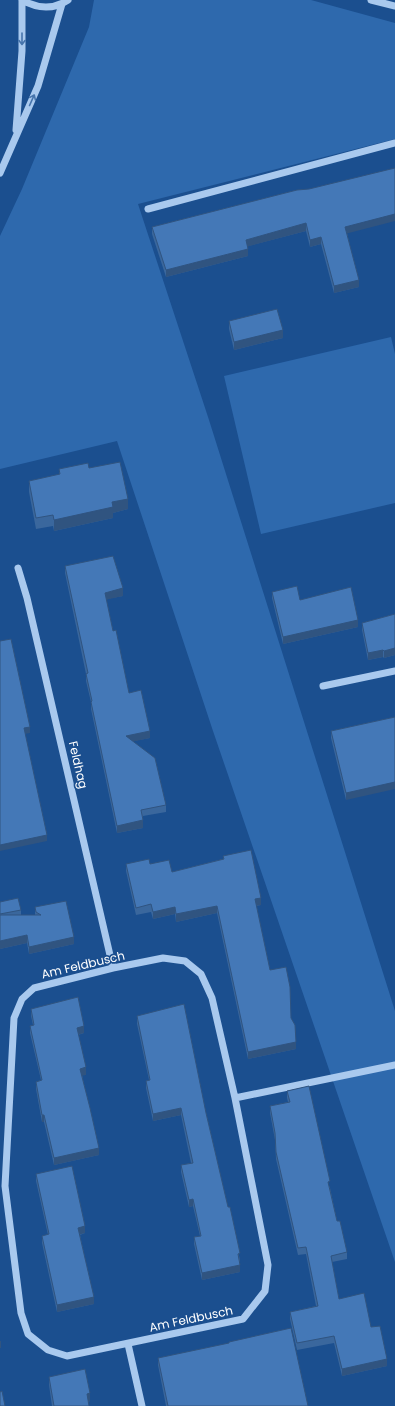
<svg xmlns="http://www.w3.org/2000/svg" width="395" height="1406" font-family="Poppins,sans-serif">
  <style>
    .green { fill: #2e69ad }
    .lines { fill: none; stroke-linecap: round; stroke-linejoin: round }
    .minor { stroke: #a9c9ee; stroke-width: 7 }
    .wall { fill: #3a679d }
    .shaded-wall { fill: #305480 }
    .building { fill: #4478b7; stroke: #305480 }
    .oneway { stroke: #4674ac }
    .labels { text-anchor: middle; stroke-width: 3.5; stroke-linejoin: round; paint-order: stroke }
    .street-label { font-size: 12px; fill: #fff; stroke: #1b4f8f }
  </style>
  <rect width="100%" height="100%" fill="#1b4f8f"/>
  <path class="green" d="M 94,0 L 311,0 L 395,23 L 395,139 L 138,204 L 209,420 L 395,1011 L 395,1262 L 213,731 L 117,441 L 0,469 L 0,236 L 22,189 L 89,27 Z
    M 391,337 L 395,354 L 395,503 L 261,534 L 224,376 Z"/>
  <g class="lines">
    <path class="minor" d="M 22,0 C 38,9 53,10 68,0
      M 371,0 L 395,6
      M 16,130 L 22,51 L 22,0
      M 0,173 L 38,86 L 62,4
      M 148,209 L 395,143
      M 18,568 L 27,598 L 113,968
      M 323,686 L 395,671
      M 163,958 L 185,961 L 201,974 L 212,998 L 235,1098 L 268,1265 L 265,1291 L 243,1319 L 67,1356 L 48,1350 L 28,1334 L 21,1313 L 5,1186 L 14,1018 L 22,999 L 34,988 L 113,968 Z
      M 235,1098 L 395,1065
      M 128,1344 L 142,1406"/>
  </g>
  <path class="wall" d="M 297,190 L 347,233 L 359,287 L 334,293 L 321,244 L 310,247 L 306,231 L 248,246 L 248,256 L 166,277 L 152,234 L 152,227 Z
    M 229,321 L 283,338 L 234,350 L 229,329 Z
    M 89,468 L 128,509 L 113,513 L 113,518 L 54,531 L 53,526 L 36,529 L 29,492 L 29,481 L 59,475 L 59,469 Z
    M 65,566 L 123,596 L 106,599 L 113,631 L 129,693 L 150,738 L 133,741 L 166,805 L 166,812 L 143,816 L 143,828 L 117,833 L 91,709 L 91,702 L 86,681 L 86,674 L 65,573 Z
    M 272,592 L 300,600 L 358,627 L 283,644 L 272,598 Z
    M 395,614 L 395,655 L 384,658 L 383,657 L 368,660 L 362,630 L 362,623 Z
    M 395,717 L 346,800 L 331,738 L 331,731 Z
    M 223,856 L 261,905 L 256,906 L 270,970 L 291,1018 L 296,1049 L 248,1059 L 217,913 L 176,922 L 175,914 L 153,919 L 151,912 L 136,915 L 126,871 L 126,864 L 150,864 L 172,872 L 223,859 Z
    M 0,902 L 21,910 L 21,915 L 35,915 L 35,907 L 74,944 L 29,954 L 27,943 L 0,949 Z
    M 31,1009 L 84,1033 L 78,1035 L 86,1075 L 82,1075 L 99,1155 L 54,1165 L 44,1122 L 42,1122 L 36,1089 L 36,1082 L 41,1080 L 30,1033 L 30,1026 L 33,1025 L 31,1016 Z
    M 137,1016 L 206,1113 L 240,1260 L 240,1272 L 202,1280 L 194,1244 L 194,1237 L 200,1236 L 193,1206 L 189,1207 L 181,1172 L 181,1165 L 191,1163 L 181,1115 L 153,1121 L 146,1088 L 146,1081 L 149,1080 L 137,1024 Z
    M 287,1091 L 330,1188 L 337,1221 L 347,1252 L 347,1259 L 332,1262 L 339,1299 L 371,1327 L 387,1366 L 342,1376 L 334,1343 L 297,1350 L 290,1319 L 290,1312 L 316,1306 L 306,1254 L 298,1255 L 276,1159 L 275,1140 L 270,1113 L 270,1106 L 288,1102 L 287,1098 Z
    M 36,1174 L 85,1233 L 80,1235 L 94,1304 L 57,1312 L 42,1243 L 42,1236 L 48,1235 L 36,1181 Z
    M 158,1358 L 308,1406 L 166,1406 L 158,1365 Z
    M 49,1377 L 90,1401 L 88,1402 L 89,1406 L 52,1406 L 49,1385 Z"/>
  <path class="shaded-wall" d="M 395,214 L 395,221 L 345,234 L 345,227 Z
    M 306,223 L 306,231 L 246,247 L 246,240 Z
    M 321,237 L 321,244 L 310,247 L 310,240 Z
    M 248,249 L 248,256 L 166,277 L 166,270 Z
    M 359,280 L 359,287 L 334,293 L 334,286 Z
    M 283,330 L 283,338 L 234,350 L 234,342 Z
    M 128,499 L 128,509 L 113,513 L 113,518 L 54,531 L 54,520 L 112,502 Z
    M 123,588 L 123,596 L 105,600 L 105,593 Z
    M 358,620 L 358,627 L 283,644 L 283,637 Z
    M 395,648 L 395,655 L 384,658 L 384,651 Z
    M 383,650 L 383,657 L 368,660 L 368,653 Z
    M 30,727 L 30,733 L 24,734 L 24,728 Z
    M 150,731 L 150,738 L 126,743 L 126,736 Z
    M 395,782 L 395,789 L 346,800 L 346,793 Z
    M 143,820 L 143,828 L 117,833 L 117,826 Z
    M 47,835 L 47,841 L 0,851 L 0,845 Z
    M 261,898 L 261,905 L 255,906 L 255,899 Z
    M 217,906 L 217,913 L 176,922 L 176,914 Z
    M 175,907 L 175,914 L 153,919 L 153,912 Z
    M 27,935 L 27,943 L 0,949 L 0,941 Z
    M 74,937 L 74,944 L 29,954 L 29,947 Z
    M 84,1026 L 84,1033 L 77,1035 L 77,1028 Z
    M 296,1042 L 296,1049 L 248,1059 L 248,1052 Z
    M 86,1067 L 86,1075 L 80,1076 L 80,1069 Z
    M 181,1108 L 181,1115 L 153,1121 L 153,1114 Z
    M 42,1115 L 44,1115 L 44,1122 L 42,1122 Z
    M 99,1148 L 99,1155 L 54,1165 L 54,1158 Z
    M 193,1199 L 193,1206 L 189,1207 L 189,1200 Z
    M 85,1226 L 85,1233 L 78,1235 L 78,1228 Z
    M 240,1265 L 240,1272 L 202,1280 L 202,1273 Z
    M 94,1297 L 94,1304 L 57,1312 L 57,1305 Z
    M 0,1341 L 1,1341 L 1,1348 L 0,1348 Z
    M 387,1359 L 387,1366 L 342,1376 L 342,1369 Z
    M 90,1393 L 90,1401 L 87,1402 L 87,1394 Z"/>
  <path class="building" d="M 395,168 L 395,214 L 345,227 L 359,280 L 334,286 L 321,237 L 310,240 L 306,223 L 246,240 L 248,249 L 166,270 L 152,227 L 297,190 L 309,189 Z
    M 277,309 L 283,330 L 234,342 L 229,321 Z
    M 120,462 L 128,499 L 112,502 L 113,507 L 54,520 L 53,515 L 36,518 L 29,481 L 60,474 L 59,469 L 88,463 L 89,468 Z
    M 113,556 L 123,588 L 105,593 L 113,631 L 116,630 L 129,693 L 141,690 L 150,731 L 126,736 L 155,758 L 166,805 L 141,810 L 143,820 L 117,826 L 91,702 L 92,701 L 86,674 L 88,673 L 65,566 Z
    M 297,586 L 300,600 L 351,587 L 358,620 L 283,637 L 272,592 Z
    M 395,614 L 395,648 L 384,651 L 383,650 L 368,653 L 362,623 Z
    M 11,639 L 30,727 L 24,728 L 47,835 L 0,845 L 0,641 Z
    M 395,717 L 395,782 L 346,793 L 331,731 Z
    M 251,850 L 261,898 L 255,899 L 270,970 L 286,967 L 290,987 L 291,1018 L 295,1025 L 296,1042 L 248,1052 L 217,906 L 176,914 L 175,907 L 153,912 L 151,904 L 136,908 L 126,864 L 149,859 L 150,864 L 169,860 L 172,872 L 224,859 L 223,856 Z
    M 18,898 L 21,910 L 0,914 L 0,902 Z
    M 66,901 L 74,937 L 29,947 L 27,935 L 0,941 L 0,915 L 41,915 L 36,912 L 35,907 Z
    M 78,997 L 84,1026 L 77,1028 L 86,1067 L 80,1069 L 90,1108 L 99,1148 L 54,1158 L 44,1115 L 42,1115 L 36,1082 L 42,1080 L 30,1026 L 34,1025 L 31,1009 Z
    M 184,1004 L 206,1113 L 228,1207 L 230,1207 L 240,1253 L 238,1254 L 240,1265 L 202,1273 L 194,1237 L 201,1236 L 193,1199 L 189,1200 L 181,1165 L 193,1163 L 181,1108 L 153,1114 L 146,1081 L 150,1080 L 137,1016 Z
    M 309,1086 L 330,1181 L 328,1182 L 337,1221 L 340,1221 L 347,1252 L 331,1256 L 339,1299 L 364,1293 L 371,1327 L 380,1326 L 387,1359 L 342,1369 L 334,1336 L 297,1343 L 290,1312 L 318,1306 L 306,1247 L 298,1248 L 276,1152 L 275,1133 L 270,1106 L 290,1102 L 287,1091 Z
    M 72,1166 L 85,1226 L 78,1228 L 94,1297 L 57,1305 L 42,1236 L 49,1234 L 36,1174 Z
    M 291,1328 L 308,1406 L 168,1406 L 158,1358 L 229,1343 L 229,1342 Z
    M 85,1369 L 90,1393 L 87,1394 L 89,1406 L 54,1406 L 49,1377 Z
    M 2,1391 L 5,1406 L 0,1406 L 0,1392 Z"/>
  <defs><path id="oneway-shaft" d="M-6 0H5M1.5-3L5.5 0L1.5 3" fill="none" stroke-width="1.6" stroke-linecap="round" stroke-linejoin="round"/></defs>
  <g class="oneway">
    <use href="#oneway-shaft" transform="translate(22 39) rotate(90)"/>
    <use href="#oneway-shaft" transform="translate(32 100) rotate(-66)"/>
  </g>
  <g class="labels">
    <g class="street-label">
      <text transform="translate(78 765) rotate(77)" y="4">Feldhag</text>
      <text transform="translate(83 965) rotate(-13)" y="4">Am Feldbusch</text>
      <text transform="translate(191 1319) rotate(-12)" y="4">Am Feldbusch</text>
    </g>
  </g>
</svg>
